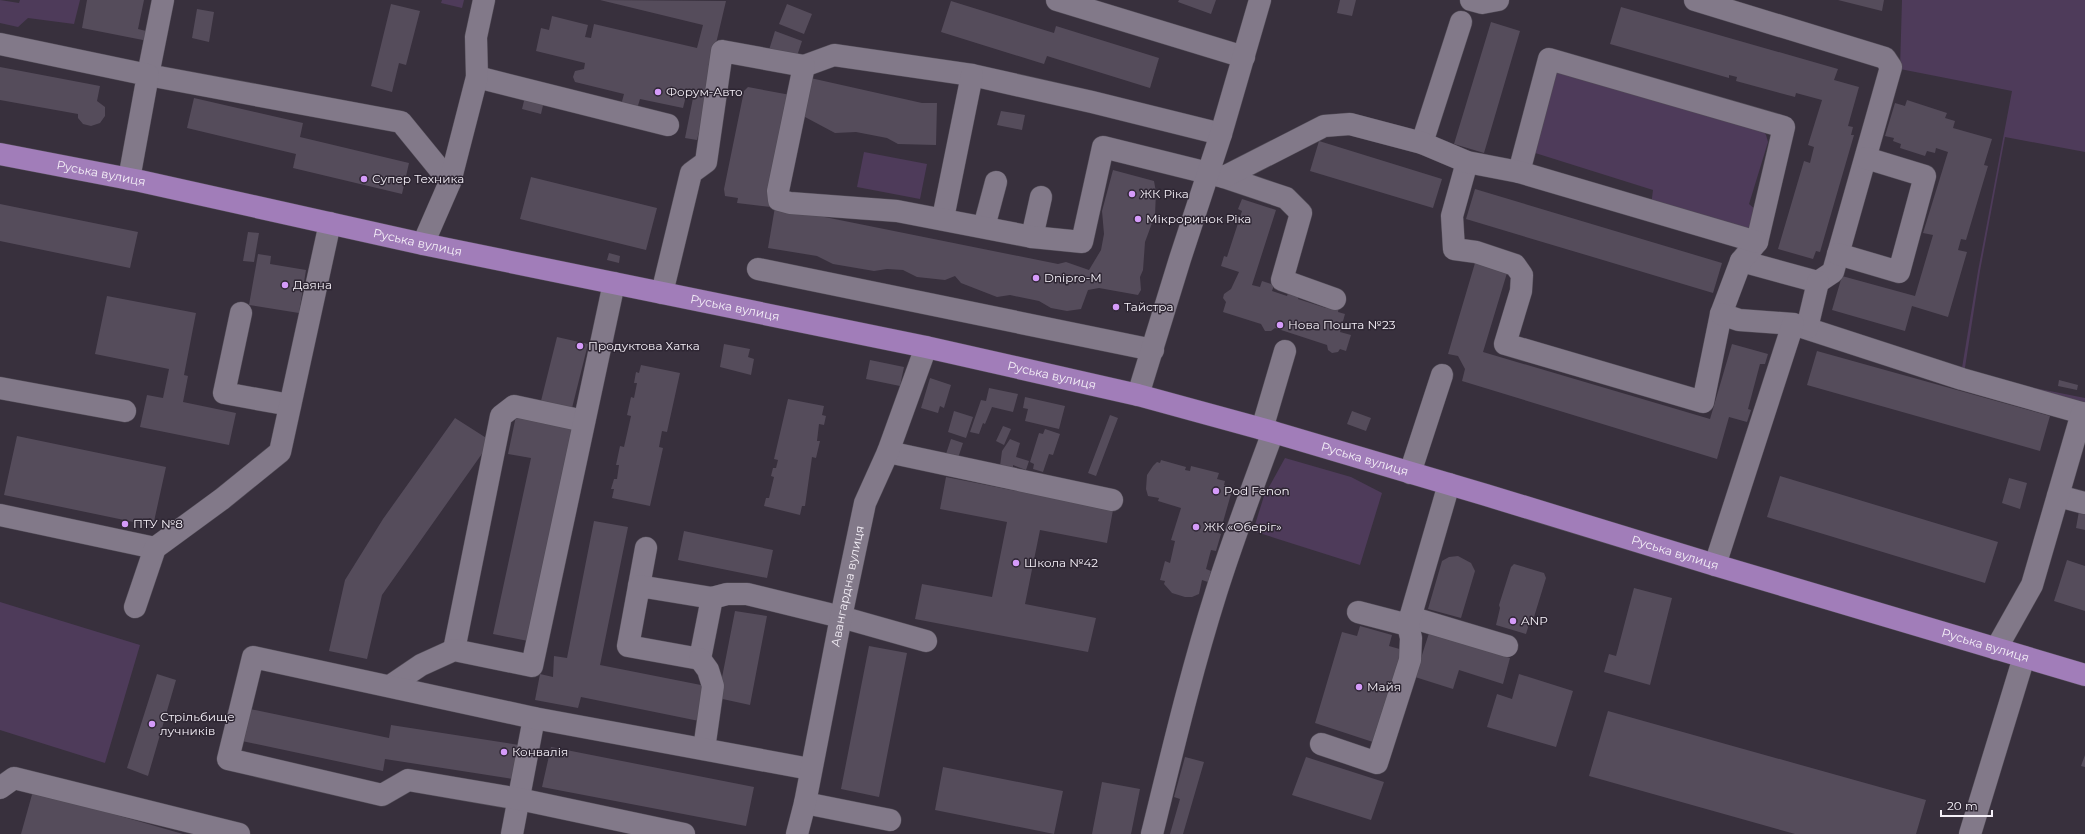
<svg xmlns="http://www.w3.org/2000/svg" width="2085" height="834" font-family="Montserrat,sans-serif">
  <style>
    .green { fill: #4e3b5a }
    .building { fill: #554c5b }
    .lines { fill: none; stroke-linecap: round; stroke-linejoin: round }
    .minor-casing { stroke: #524c57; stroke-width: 23 }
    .major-casing { stroke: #524c57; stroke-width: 23 }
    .minor { stroke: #827989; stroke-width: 22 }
    .major { stroke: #a17db9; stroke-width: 22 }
    .poi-dot { fill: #d59bfa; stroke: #2e2633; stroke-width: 1.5 }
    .labels { text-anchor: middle; stroke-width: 3; stroke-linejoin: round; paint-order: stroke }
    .poi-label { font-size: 12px; fill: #f5f0f8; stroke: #2e2633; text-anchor: start }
    .street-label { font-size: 12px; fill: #f5f0f8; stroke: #2e2633 }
  </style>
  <rect width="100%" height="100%" fill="#38303d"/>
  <path class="green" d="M 0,0 L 19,3 L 20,0 L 80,0 L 74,24 L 28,18 L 18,27 L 0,23 Z
    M 442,0 L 464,0 L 462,8 L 441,3 Z
    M 1902,0 L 2085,0 L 2085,152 L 2005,137 L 1980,271 L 1964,374 L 2085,398 L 2085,415 L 1960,380 L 1978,271 L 2012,91 L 1900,69 Z
    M 1556,72 L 1762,129 L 1766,135 L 1768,142 L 1749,204 L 1756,210 L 1749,230 L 1651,206 L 1653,190 L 1532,152 Z
    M 864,152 L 927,164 L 920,199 L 857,187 Z
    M 1285,458 L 1351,477 L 1382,493 L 1360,565 L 1253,531 L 1264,496 Z
    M 0,602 L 140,645 L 105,763 L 0,730 Z"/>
  <path class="building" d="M 87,0 L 144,0 L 138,29 L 150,32 L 148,41 L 82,28 Z
    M 600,0 L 726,1 L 710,69 L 714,70 L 697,140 L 685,138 L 694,93 L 687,92 L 683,108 L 640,99 L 637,109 L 621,105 L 624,94 L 575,82 L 573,77 L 575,71 L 584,69 L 585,63 L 536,51 L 541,28 L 549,30 L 552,16 L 588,25 L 585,37 L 591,38 L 594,24 L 697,48 L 703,25 Z
    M 1179,0 L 1216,0 L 1211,14 L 1178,2 Z
    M 1340,0 L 1356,0 L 1352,16 L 1337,13 Z
    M 1838,0 L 1884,0 L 1882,11 Z
    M 951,1 L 1054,33 L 1056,26 L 1159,58 L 1150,88 L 1047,56 L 1044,64 L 941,32 Z
    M 391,4 L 420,11 L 406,65 L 399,63 L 392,92 L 371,86 Z
    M 787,4 L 812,14 L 804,34 L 779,24 Z
    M 1621,7 L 1838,69 L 1834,80 L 1859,87 L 1848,126 L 1853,127 L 1851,135 L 1854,135 L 1820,252 L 1816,251 L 1813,259 L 1778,249 L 1804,161 L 1810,163 L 1814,147 L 1808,145 L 1822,100 L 1796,93 L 1795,97 L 1736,81 L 1737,77 L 1729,75 L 1729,78 L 1610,44 Z
    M 197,9 L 214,12 L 209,42 L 192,38 Z
    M 1491,22 L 1520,31 L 1484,153 L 1454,144 Z
    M 775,31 L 802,41 L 796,59 L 769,50 Z
    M 0,67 L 100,86 L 97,101 L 105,107 L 105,116 L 100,123 L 91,126 L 83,124 L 78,118 L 78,114 L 0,100 Z
    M 806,77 L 922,103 L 937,103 L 936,145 L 898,144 L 887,138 L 856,132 L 835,133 L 790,109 L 771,207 L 737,203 L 738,198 L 725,196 L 724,189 L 744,91 L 748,87 L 796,96 Z
    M 525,97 L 544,101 L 541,114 L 522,109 Z
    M 194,98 L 303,123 L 300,137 L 409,163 L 402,194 L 293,168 L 296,154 L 187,128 Z
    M 1907,100 L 1947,113 L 1945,118 L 1955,121 L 1953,128 L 1992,139 L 1984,165 L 1988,166 L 1966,240 L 1961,239 L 1958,250 L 1967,252 L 1948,317 L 1912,306 L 1905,331 L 1832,310 L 1842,276 L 1915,296 L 1933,235 L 1923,233 L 1948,152 L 1936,148 L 1935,153 L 1927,151 L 1925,156 L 1900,148 L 1901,144 L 1893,141 L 1894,138 L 1885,136 L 1895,103 L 1905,106 Z
    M 1001,111 L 1025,115 L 1022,130 L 997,125 Z
    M 1319,141 L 1442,179 L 1433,208 L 1310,171 Z
    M 1113,170 L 1154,181 L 1156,192 L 1155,215 L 1145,242 L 1143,270 L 1140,277 L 1141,290 L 1138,295 L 1099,288 L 1088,290 L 1081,309 L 1067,311 L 1051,308 L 1039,301 L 1010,295 L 997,297 L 961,283 L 955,276 L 945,280 L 917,277 L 903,270 L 887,269 L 874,271 L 833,264 L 817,256 L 768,248 L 775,207 L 1058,264 L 1066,262 L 1089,270 L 1101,250 L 1104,234 L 1102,211 Z
    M 531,177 L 657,208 L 646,250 L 520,219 Z
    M 1475,189 L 1722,263 L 1713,293 L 1466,219 Z
    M 1242,199 L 1276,210 L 1252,285 L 1260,287 L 1262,281 L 1274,285 L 1272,291 L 1287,296 L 1289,290 L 1300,294 L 1298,299 L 1326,308 L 1327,303 L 1339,307 L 1338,312 L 1345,314 L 1340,332 L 1351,335 L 1346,351 L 1340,349 L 1338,352 L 1332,353 L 1328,350 L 1327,345 L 1275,328 L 1271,331 L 1265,331 L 1261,324 L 1223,312 L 1226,302 L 1223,298 L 1224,294 L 1231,289 L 1239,272 L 1221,266 L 1224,256 L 1227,257 L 1242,211 L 1238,209 Z
    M 0,204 L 138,232 L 130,268 L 0,241 Z
    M 248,232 L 259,233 L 254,262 L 243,261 Z
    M 609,253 L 620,256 L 619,263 L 607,260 Z
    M 258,254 L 271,256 L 270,264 L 306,270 L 299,313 L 249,305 Z
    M 1475,263 L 1507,273 L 1483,352 L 1710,419 L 1732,344 L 1768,354 L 1765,364 L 1760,364 L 1748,409 L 1751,410 L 1747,422 L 1729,417 L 1717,459 L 1462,381 L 1465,369 L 1458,356 L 1448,354 Z
    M 107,296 L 196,313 L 184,375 L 188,376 L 183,402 L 236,413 L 229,445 L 140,427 L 147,395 L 163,398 L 169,369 L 95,354 Z
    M 557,337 L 588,344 L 572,408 L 541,401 Z
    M 724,344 L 750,349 L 748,357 L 754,359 L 751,375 L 720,367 Z
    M 1817,351 L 2050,416 L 2040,451 L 1807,385 Z
    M 870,360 L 904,367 L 900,386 L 866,379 Z
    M 641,365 L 680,373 L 667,432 L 662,431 L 659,447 L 663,448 L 650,506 L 612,498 L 614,489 L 611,489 L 614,479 L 617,479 L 619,465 L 616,465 L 620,446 L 624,447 L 631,416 L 627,415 L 631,397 L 634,398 L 637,383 L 634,383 L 636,372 L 639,373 Z
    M 930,378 L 951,385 L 944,408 L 940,406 L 938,413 L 921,408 Z
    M 2059,380 L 2078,385 L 2077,390 L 2058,386 Z
    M 989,388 L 1018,394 L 1013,412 L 992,407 L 985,424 L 983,423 L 979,434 L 970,432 L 981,400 L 986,401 Z
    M 1025,397 L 1065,406 L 1059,429 L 1025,421 L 1028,409 L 1023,408 Z
    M 788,399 L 824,406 L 822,415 L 826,416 L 824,425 L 819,424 L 817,441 L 820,441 L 816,458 L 812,457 L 805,506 L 802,506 L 800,515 L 764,506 L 766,498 L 769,498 L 774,477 L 771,476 L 773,468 L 776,468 L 778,460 L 774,459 Z
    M 954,411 L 973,417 L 966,438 L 948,432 Z
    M 1352,411 L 1371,418 L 1366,431 L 1347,424 Z
    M 1110,415 L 1118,418 L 1096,476 L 1088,473 Z
    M 516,416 L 573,427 L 528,641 L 493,634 L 531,458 L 508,454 Z
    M 455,418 L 491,441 L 382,595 L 367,659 L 329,651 L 345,580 L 383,519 Z
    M 1003,426 L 1011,429 L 1004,445 L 996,441 Z
    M 1045,429 L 1060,434 L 1053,455 L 1049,454 L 1043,472 L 1033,469 L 1034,464 L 1030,462 L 1039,433 L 1043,434 Z
    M 17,436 L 166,467 L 153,526 L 4,495 Z
    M 951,439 L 963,443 L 958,458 L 946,454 Z
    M 1010,439 L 1020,443 L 1016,457 L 1029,461 L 1026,470 L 1013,465 L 1013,468 L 1000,466 L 1002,451 Z
    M 1161,460 L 1186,467 L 1185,470 L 1190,471 L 1191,466 L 1219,473 L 1217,479 L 1225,481 L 1224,485 L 1228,486 L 1226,493 L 1231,494 L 1223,522 L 1219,521 L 1216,532 L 1221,534 L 1216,551 L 1211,550 L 1206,569 L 1211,571 L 1208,582 L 1202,580 L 1199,594 L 1192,597 L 1185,597 L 1172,593 L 1164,584 L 1165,581 L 1160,580 L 1165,561 L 1170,563 L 1175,541 L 1171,540 L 1181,508 L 1158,501 L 1159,498 L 1148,496 L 1146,489 L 1147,475 L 1153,466 L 1157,462 L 1160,463 Z
    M 1780,476 L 1998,542 L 1985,583 L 1767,517 Z
    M 946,477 L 1113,510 L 1107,543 L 1040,530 L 1025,604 L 1096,618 L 1088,652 L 915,619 L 922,584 L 992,597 L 1007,522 L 940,509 Z
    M 2009,478 L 2027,483 L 2020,509 L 2002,503 Z
    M 2079,511 L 2085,512 L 2085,530 L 2076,528 Z
    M 594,521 L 628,527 L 600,665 L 706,686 L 699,721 L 581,697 L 578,708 L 535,700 L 540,674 L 553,677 L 554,656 L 567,658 Z
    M 684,531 L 773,550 L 767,578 L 678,560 Z
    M 1458,556 L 1471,563 L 1475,571 L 1461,618 L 1428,609 L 1442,561 L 1449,557 Z
    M 2067,560 L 2085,566 L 2085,611 L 2054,601 Z
    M 1514,564 L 1544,573 L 1546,578 L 1534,617 L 1531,618 L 1526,634 L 1496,625 L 1500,608 L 1499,605 L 1511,567 Z
    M 1634,588 L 1672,598 L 1650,685 L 1604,672 L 1609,654 L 1616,656 Z
    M 735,611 L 767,616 L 750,705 L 718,698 Z
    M 1360,626 L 1392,635 L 1389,646 L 1403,650 L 1376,743 L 1315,723 L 1342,632 L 1357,636 Z
    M 1429,633 L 1510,658 L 1503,684 L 1459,670 L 1453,689 L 1415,677 Z
    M 869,646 L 907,653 L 879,797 L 841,789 Z
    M 157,674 L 176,680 L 148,776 L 127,768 Z
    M 1519,674 L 1573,691 L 1556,747 L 1487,727 L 1497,694 L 1512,699 Z
    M 250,709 L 389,738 L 391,725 L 519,745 L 513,779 L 385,759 L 383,771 L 242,741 Z
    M 1608,711 L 1926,800 L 1916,834 L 1795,834 L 1589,776 Z
    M 551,747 L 754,787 L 746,826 L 542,787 Z
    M 2085,755 L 2085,767 L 2081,766 Z
    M 1185,757 L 1204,762 L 1183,834 L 1170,834 L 1180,799 L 1174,797 Z
    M 1306,757 L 1384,782 L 1371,820 L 1292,795 Z
    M 943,767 L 1063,791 L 1054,834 L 935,810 Z
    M 1102,782 L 1140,789 L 1131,834 L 1092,834 Z
    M 33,791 L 183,834 L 21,834 Z"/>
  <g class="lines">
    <defs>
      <g id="minor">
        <path d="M 163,0 L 148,75 L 401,122 L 450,182"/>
        <path d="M 1057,0 L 1244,57"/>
        <path d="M 1471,0 L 1482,3 L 1498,0"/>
        <path d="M 1695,0 L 1885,58 L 1891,67 L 1833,272 L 1818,282 L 1741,261"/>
        <path d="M 0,44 L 148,75 L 129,179"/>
        <path d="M 804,66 L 834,55 L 972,75 L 1092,102 L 1221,134"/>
        <path d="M 477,77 L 668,125"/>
        <path d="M 1422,143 L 1461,22"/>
        <path d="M 1467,162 L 1452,216 L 1454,249 L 1476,252 L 1515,265 L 1522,275 L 1521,291 L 1505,344 L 1703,402 L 1721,314 L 1741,261 L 1757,242 L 1784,127 L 1549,59 L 1519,172"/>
        <path d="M 1224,177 L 1286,198 L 1301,213 L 1282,280 L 1335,299"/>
        <path d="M 943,218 L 972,75"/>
        <path d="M 984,227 L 996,182"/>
        <path d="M 1032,237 L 1041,197"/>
        <path d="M 423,244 L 450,182 L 477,77 L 476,37 L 484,0"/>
        <path d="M 1838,254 L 1899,272 L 1925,176 L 1866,158"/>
        <path d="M 758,269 L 1153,350"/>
        <path d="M 662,293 L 691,173 L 706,162 L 722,51 L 804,66 L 778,191 L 779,200 L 790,203 L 897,211 L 1032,237 L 1082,242 L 1103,147 L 1224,177 L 1324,126 L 1350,124 L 1422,143 L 1467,162 L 1519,172 L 1757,242"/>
        <path d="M 241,313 L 224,393 L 290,405"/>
        <path d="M 1721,314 L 1739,320 L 1793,324 L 1962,379 L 2082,413"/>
        <path d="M 1807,328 L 1818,282"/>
        <path d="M 0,388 L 125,411"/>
        <path d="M 1138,395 L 1180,259 L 1221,134 L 1260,0"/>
        <path d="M 1262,429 L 1285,351"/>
        <path d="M 888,452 L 1112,500"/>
        <path d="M 1410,473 L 1442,375"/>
        <path d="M 2058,496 L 2085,503"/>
        <path d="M 0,515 L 155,548"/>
        <path d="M 1715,565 L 1793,324"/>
        <path d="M 639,586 L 646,548"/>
        <path d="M 712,598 L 700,659 L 628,646 L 639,586 L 712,598 L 727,594 L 747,594 L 841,617 L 926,641"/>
        <path d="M 135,607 L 155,548 L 222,499 L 280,452 L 330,223"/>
        <path d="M 1358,612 L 1408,625"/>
        <path d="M 1410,617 L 1507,646"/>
        <path d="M 1996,649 L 2032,585 L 2082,413 L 2085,414"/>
        <path d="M 454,650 L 501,416 L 514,406 L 584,421"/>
        <path d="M 700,659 L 708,670 L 713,686 L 704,749"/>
        <path d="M 390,686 L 421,665 L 454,650 L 532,666 L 614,283"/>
        <path d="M 1321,744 L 1377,763 L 1410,660 L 1411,638 L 1408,625 L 1449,484"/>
        <path d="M 0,788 L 14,778 L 239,834"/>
        <path d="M 805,803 L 890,820"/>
        <path d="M 512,834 L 534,718"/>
        <path d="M 684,834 L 519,799 L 408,780 L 382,795 L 228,759 L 253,657 L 534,718 L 810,769"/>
        <path id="s1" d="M 797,834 L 805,803 L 841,617 L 865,503 L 888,452 L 926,347"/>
        <path d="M 1152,834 C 1172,753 1191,672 1216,593 C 1233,539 1253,486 1273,432"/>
        <path d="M 1970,834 L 2024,657"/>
      </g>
      <g id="major">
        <path id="s2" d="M 0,154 L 140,181 L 423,244 L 926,347 L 1138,395 L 1273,432 L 1486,495 L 1715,565 L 2085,675"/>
      </g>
    </defs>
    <use href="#minor" class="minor-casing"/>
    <use href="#major" class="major-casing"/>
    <use href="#minor" class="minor"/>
    <use href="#major" class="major"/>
  </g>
  <g class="poi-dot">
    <circle cx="658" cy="92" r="4"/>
    <circle cx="364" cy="179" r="4"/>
    <circle cx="1132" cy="194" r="4"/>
    <circle cx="1138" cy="219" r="4"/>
    <circle cx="1036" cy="278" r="4"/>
    <circle cx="285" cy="285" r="4"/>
    <circle cx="1116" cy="307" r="4"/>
    <circle cx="1280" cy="325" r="4"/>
    <circle cx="580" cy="346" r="4"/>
    <circle cx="1216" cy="491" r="4"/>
    <circle cx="125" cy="524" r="4"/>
    <circle cx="1196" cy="527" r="4"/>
    <circle cx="1016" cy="563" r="4"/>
    <circle cx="1513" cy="621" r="4"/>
    <circle cx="1359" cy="687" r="4"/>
    <circle cx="152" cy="724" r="4"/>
    <circle cx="504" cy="752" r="4"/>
  </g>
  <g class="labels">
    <g class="poi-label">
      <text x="666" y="96">Форум-Авто</text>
      <text x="372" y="183">Супер Техника</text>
      <text x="1140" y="198">ЖК Ріка</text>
      <text x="1146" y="223">Мікроринок Ріка</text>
      <text x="1044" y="282">Dnipro-M</text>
      <text x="293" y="289">Даяна</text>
      <text x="1124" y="311">Тайстра</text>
      <text x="1288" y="329">Нова Пошта №23</text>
      <text x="588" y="350">Продуктова Хатка</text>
      <text x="1224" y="495">Pod Fenon</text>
      <text x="133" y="528">ПТУ №8</text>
      <text x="1204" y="531">ЖК «Оберіг»</text>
      <text x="1024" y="567">Школа №42</text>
      <text x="1521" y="625">ANP</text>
      <text x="1367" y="691">Майя</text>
      <text x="160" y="721">Стрільбище<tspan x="160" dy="14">лучників</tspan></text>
      <text x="512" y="756">Конвалія</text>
    </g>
    <g class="street-label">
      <text dy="4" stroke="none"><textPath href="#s2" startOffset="103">Руська вулиця</textPath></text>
      <text dy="4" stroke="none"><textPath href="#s2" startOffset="427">Руська вулиця</textPath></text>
      <text dy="4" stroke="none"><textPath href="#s2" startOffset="751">Руська вулиця</textPath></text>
      <text dy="4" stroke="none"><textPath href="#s2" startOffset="1075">Руська вулиця</textPath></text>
      <text dy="4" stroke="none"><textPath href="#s2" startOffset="1399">Руська вулиця</textPath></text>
      <text dy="4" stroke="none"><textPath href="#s2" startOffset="1723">Руська вулиця</textPath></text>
      <text dy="4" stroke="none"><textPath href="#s1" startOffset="253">Авангардна вулиця</textPath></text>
      <text dy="4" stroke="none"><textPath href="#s2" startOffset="2047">Руська вулиця</textPath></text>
    </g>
  </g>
  <path d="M1941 810v6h51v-6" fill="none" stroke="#f5f0f8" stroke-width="2"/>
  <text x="1947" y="810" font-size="12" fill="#f5f0f8" stroke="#2e2633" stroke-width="3" paint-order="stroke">20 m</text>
</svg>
